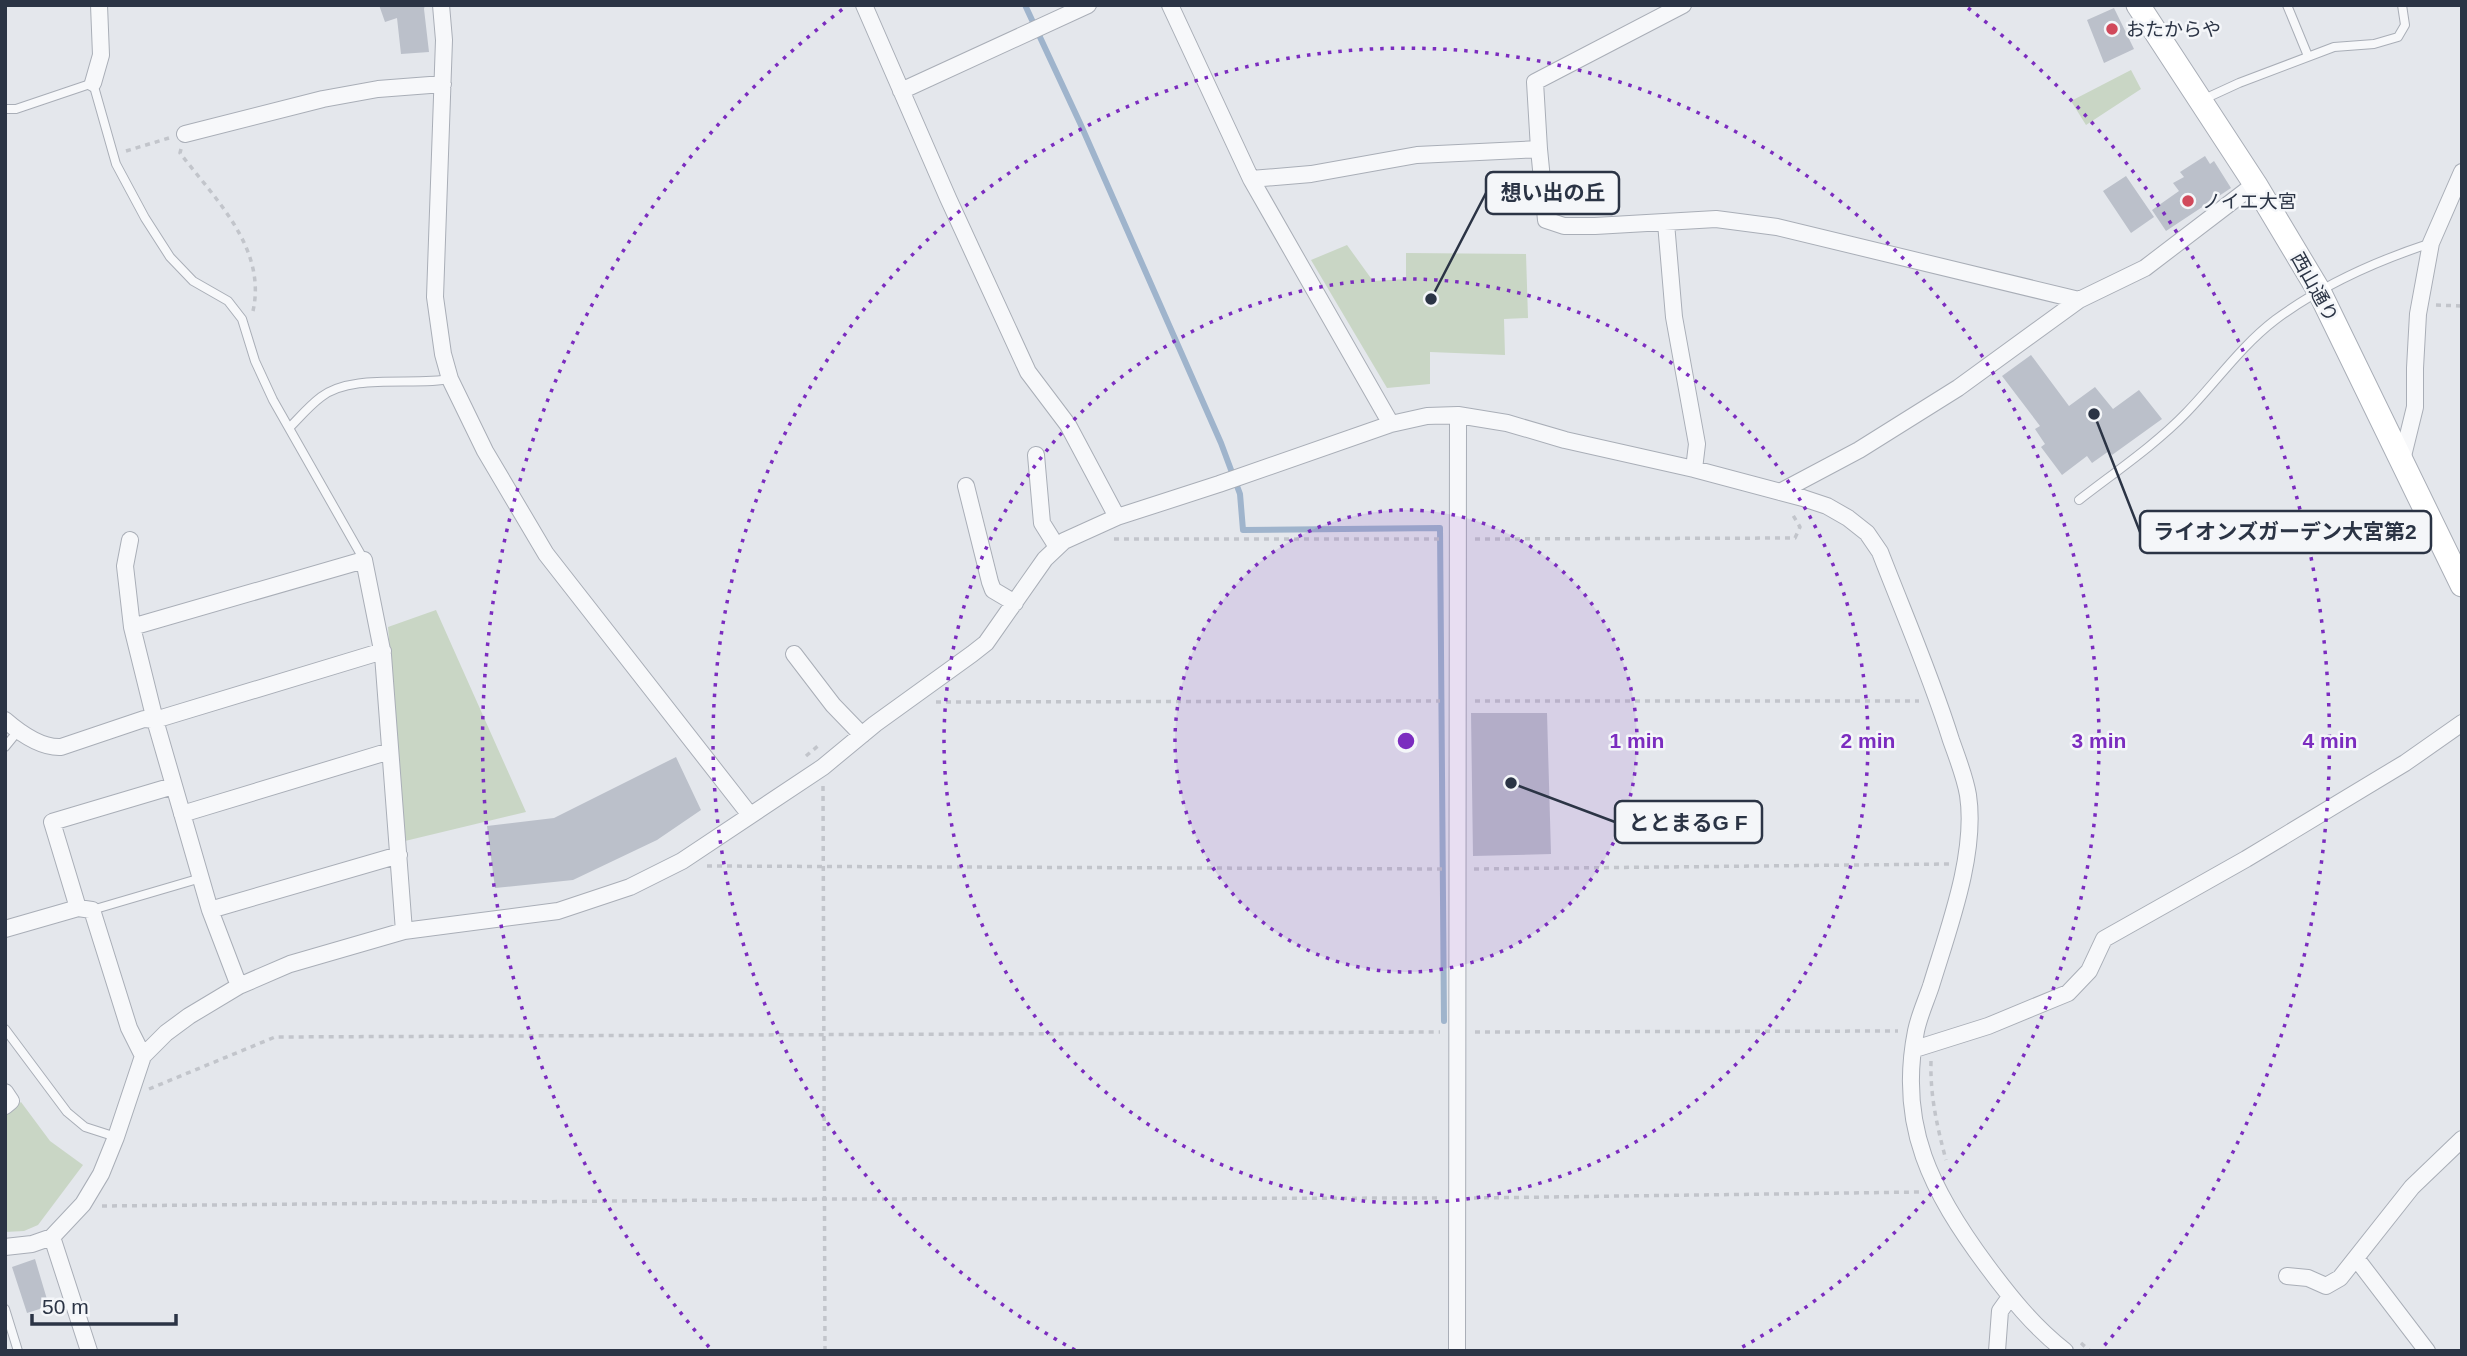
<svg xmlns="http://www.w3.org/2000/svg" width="2467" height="1356" font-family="Helvetica,'Noto Sans JP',sans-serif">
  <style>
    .green { fill: #c9d6c5 }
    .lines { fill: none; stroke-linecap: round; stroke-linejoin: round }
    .stream { stroke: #9fb4cc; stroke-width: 6 }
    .building { fill: #bbc0ca }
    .lane-casing { stroke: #a9aeb7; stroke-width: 10 }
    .street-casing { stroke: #a9aeb7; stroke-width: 18 }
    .secondary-casing { stroke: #a9aeb7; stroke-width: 25 }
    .path { stroke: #c2c5cb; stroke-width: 3.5; stroke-dasharray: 5 5; stroke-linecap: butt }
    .lane { stroke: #f7f8fa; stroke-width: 8 }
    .street { stroke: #f7f8fa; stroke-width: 16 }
    .secondary { stroke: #fff; stroke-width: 23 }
    .ring { fill: none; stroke: #7b2cbf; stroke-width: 3.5; stroke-dasharray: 3.5 7 }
    .poi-dot { fill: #d1495b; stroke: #f4f6f9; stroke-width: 2.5 }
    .labels { text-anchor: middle; stroke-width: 5; stroke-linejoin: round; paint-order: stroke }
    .poi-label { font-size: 19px; fill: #2b3445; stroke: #f4f6f9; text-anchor: start }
    .street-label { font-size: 19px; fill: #2b3445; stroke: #f4f6f9 }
    .centre { fill: #7b2cbf; stroke: #f4f6f9; stroke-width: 3.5 }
    .ring-label { font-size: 21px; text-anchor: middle; font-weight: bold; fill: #7b2cbf; stroke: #f4f6f9; stroke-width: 5; stroke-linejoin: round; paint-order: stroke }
    .leader { fill: none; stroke: #2b3445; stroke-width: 2.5 }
    .callout-dot { fill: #2b3445; stroke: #f4f6f9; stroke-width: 2.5 }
    .callout { fill: #f4f6f9; stroke: #2b3445; stroke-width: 2.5 }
    .callout-label { font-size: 21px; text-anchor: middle; font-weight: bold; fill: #2b3445 }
  </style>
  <rect width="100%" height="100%" fill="#e4e7ec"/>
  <path class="green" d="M 2131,70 L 2141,89 L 2086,125 L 2071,101 Z
    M 1347,245 L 1373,281 L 1406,279 L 1406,253 L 1526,254 L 1528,318 L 1504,319 L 1505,355 L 1430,352 L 1430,384 L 1387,388 L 1311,260 Z
    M 436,610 L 526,812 L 405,841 L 388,627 Z
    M 21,1102 L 50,1141 L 83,1165 L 38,1225 L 24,1231 L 5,1232 L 5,1114 Z"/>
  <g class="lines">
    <path class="stream" d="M 1025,5 L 1080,123 L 1221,443 L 1240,494 L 1243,530 L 1440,528 L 1444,1021"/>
  </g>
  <path class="building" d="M 379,5 L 425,5 L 424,9 L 429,52 L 401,54 L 397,18 L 385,22 Z
    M 2114,8 L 2134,49 L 2104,63 L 2087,20 Z
    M 2205,156 L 2210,164 L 2214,161 L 2231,188 L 2166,231 L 2152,210 L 2179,191 L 2173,183 L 2184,177 L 2180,172 Z
    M 2126,176 L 2154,217 L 2131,233 L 2103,191 Z
    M 2031,355 L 2069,406 L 2095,387 L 2113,409 L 2139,390 L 2162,419 L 2112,455 L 2109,451 L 2092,463 L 2087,456 L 2062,475 L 2041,447 L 2045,444 L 2035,429 L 2040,426 L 2002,376 Z
    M 1471,713 L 1547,713 L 1551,854 L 1473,856 Z
    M 676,757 L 701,810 L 657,840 L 573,880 L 495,888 L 487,826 L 554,818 Z
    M 35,1259 L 49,1306 L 27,1313 L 12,1267 Z"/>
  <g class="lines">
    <defs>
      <path id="lane" d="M 2287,5 L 2308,56
        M 2202,100 L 2239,83 L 2334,47 L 2374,44 L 2398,37 L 2405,25 L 2402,5
        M 5,109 L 16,109 L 93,83 L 116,164 L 145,218 L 170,257 L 193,281 L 228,301 L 242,319 L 255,361 L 273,400 L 364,560
        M 289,428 C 299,418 309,406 321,397 C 352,373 413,386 450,379
        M 2079,500 C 2115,472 2155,445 2186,413 C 2216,382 2241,346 2275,320 C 2322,285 2376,261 2431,243
        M 5,747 L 18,731
        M 92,910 L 201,878
        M 5,1029 L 67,1112 L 85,1127 L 116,1137
        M 5,1309 L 18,1351"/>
      <path id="street" d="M 441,5 L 444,40 L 435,297 L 443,354 L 450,379 L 485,451 L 546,554 L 750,815
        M 864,5 L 948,198 L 1028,372 L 1068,425 L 1117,517
        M 1170,5 L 1251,179 L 1391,424
        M 1683,5 L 1535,82 L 1539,149 L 1546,220 L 1564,226 L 1595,226 L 1716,219 L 1777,227 L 2079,300
        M 93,83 L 101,55 L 99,5
        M 901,91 L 1088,5
        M 185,134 L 323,99 L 378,89 L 443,84
        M 1251,179 L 1311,174 L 1417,155 L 1539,149
        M 1666,223 L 1674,317 L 1697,444 L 1694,469
        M 1036,455 L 1042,523 L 1057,547
        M 2402,460 L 2415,407 L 2415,368 L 2418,314 L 2431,243 L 2462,172
        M 966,486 L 990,582 L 993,590 L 1015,603
        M 1780,492 L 1859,450 L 1958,388 L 2079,300 L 2145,268 L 2255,184
        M 130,540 L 125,566 L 132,627
        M 794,654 L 833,705 L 862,735
        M 5,720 C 20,733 41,748 61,747 L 144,719 L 155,720 L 383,651
        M 182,814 L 390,751
        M 78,908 L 52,822 L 173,786
        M 210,910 L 399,855
        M 5,929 L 78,908 L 92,910 L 129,1028 L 143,1056
        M 239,986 L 210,910 L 155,720 L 132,627 L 364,560 L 383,655 L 404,931
        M 1915,1049 L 1988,1026 L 2068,993 L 2089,971 L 2104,939 L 2246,859 L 2405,763 L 2462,723
        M 5,1092 L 11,1101 L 5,1106
        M 52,1237 L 89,1351
        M 5,1247 L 32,1244 L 52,1237 L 83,1204 L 101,1174 L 116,1137 L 143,1056 L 166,1033 L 189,1016 L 239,986 L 290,964 L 404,931 L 558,911 L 630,887 L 682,861 L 823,767 L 875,724 L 972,654 L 986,643 L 1045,559 L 1064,541 L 1117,517 L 1219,484 L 1391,424 L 1427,416 L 1458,415 L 1507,423 L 1565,440 L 1694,469 L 1803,498 L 1827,506 L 1848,518 L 1867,533 L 1880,552 C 1904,614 1931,676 1951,740 C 1957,757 1965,777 1968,795 C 1977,854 1948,930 1931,986 C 1926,1001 1919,1016 1916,1031 C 1897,1126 1932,1192 1987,1266 C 2010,1297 2034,1327 2065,1351
        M 2356,1258 L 2427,1351
        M 2287,1276 L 2308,1278 L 2326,1286 L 2340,1278 L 2412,1187 L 2462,1139
        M 1457,1351 L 1458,415
        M 1997,1351 L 2000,1311 L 2010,1297"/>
      <path id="secondary" d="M 2138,5 L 2255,184 L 2319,291 L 2462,585"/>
    </defs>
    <use href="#lane" class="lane-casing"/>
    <use href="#street" class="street-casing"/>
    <use href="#secondary" class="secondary-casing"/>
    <path class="path" d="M 181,149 L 180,153 C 215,199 267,248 253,311
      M 126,151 L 169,138
      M 2436,305 L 2462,306
      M 1114,539 L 1443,539
      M 1475,539 L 1795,538 L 1800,527 L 1791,512
      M 1475,701 L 1919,701
      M 936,702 L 1440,701
      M 806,756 L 819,745
      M 823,786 L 825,1351
      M 707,866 L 1442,869
      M 1474,869 L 1949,864
      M 1475,1032 L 1898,1031
      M 1931,1061 C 1930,1096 1937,1126 1946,1160
      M 149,1089 L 275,1037 L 1440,1032
      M 1474,1198 L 1921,1192
      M 102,1206 L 825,1199 L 1442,1198
      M 2081,1343 L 2090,1351"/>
    <use href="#lane" class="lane"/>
    <use href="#street" class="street"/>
    <use href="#secondary" class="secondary"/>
  </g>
  <circle cx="1406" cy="741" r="231" fill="#7b2cbf" fill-opacity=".12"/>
  <g class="ring">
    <circle cx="1406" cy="741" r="231"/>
    <circle cx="1406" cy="741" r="462"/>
    <path d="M1075 1350A693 693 0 1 1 1737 1350"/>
    <path d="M709 1347A924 924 0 0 1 844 8M1968 8A924 924 0 0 1 2103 1347"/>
  </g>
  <g class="poi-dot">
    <circle cx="2112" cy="29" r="7"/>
    <circle cx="2188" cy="201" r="7"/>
  </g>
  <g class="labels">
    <g class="poi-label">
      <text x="2126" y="36">おたからや</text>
      <text x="2202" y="208">ノイエ大宮</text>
    </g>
    <g class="street-label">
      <text transform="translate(2315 287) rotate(61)" y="7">西山通り</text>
    </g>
  </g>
  <circle cx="1406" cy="741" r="10" class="centre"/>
  <g class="ring-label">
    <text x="1637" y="748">1 min</text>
    <text x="1868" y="748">2 min</text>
    <text x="2099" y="748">3 min</text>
    <text x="2330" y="748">4 min</text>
  </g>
  <path class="leader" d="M1431 299L1486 193M2094 414L2140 532M1511 783L1615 822"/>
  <g class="callout-dot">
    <circle cx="1431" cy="299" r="7"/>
    <circle cx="2094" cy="414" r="7"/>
    <circle cx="1511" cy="783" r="7"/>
  </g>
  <g class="callout">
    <rect x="1486" y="172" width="133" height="42" rx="7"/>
    <rect x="2140" y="511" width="291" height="42" rx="7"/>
    <rect x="1615" y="801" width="147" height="42" rx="7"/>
  </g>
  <g class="callout-label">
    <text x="1553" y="200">想い出の丘</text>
    <text x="2285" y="539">ライオンズガーデン大宮第2</text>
    <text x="1688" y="830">ととまるG F</text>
  </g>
  <rect width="2467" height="1356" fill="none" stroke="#2b3445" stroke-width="14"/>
  <path d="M32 1314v10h144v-10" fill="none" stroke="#2b3445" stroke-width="3.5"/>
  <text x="42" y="1314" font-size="21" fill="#2b3445" stroke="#f4f6f9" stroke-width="5" paint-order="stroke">50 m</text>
</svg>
